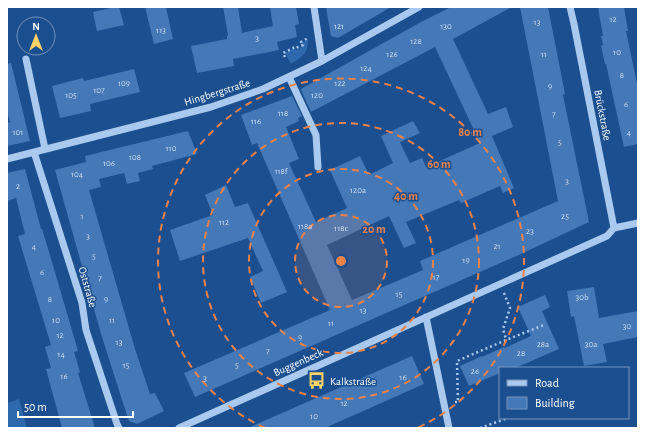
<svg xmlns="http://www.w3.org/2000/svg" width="645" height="435" font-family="'Alegreya Sans',sans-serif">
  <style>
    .green { fill: #2e69ad }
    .building { fill: #4478b7 }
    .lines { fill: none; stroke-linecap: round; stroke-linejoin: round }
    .path { stroke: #a9c9ee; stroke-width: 2.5; stroke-dasharray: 2 3; stroke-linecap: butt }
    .minor { stroke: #a9c9ee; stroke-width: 7 }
    .ring { fill: none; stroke: #ee8249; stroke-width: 2; stroke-dasharray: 7 5 }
    .labels { text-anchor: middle; stroke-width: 3; stroke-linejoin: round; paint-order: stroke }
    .number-label { font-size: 9px; fill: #d0dded }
    .street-label { font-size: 11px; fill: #fff; stroke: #1b4f8f }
    .poi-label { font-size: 11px; fill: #fff; stroke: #1b4f8f; text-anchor: start }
    .centre { fill: #ee8249; stroke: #1b4f8f; stroke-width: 2 }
    .ring-label { font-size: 12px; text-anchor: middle; font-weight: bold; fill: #ee8249; stroke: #1b4f8f; stroke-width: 3; stroke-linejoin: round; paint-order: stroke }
  </style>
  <rect width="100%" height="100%" fill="#1b4f8f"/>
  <path class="green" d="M 308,39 C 308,54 302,57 291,64 L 285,53 L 294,48 L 296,50 L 304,46 L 302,43 Z
    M 19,399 L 27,428 L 7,428 L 7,403 Z"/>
  <path class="building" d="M 115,7 L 119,7 L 124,25 L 97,31 L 93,12 Z
    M 145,7 L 166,7 L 173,39 L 154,44 Z
    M 223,7 L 238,7 L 242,33 L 273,26 L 270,7 L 296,7 L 299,24 L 295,25 L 297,37 L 277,42 L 279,50 L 233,59 L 234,66 L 197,73 L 191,46 L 227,39 L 227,36 L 228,35 Z
    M 326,7 L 391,7 L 338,38 L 331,36 Z
    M 451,7 L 512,7 L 453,39 L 488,114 L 506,107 L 513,127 L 492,136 L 514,188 L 503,193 L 500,186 L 461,203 L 459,200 L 406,222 L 416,243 L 404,248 L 389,216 L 327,245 L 352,300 L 423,270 L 420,261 L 558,201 L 520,7 L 548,7 L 565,94 L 563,95 L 589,222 L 521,254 L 195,397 L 184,373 L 330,310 L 257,143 L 252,145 L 241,115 L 292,96 L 302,116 L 298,118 L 299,121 L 286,127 L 299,159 L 289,163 L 316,222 L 347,208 L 330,170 L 360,156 L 369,175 L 393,163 L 381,136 L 413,121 L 420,133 L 400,142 L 410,163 L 422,158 L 426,167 L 480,143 L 435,47 L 311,112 L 302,92 L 301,89 L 421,22 Z
    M 598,7 L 624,7 L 628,31 L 626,31 L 638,88 L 638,144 L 624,147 L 606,64 L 605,64 L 601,46 L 603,45 L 601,36 L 603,36 Z
    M 11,63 L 30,141 L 7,146 L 7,123 L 10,122 L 7,111 L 7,64 Z
    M 134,69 L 140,92 L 90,104 L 91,111 L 60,118 L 52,86 L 83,78 L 84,81 Z
    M 188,131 L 197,154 L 152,166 L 153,169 L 138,173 L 140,181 L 127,184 L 124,173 L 99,179 L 101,187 L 89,190 L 135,349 L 150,394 L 155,393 L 164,411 L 137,424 L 129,421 L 123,403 L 101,334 L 55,170 L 86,162 L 85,156 Z
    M 25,169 L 41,229 L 42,229 L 50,255 L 78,351 L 74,352 L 80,372 L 78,373 L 95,428 L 62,428 L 46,369 L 51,368 L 45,347 L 51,345 L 18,236 L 25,234 L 16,198 L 7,201 L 7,173 Z
    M 226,185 L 235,207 L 248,203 L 287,292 L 261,303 L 250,277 L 263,271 L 248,238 L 180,261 L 170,230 L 213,215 L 205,195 Z
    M 594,287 L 599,318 L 638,311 L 638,337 L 603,344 L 607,362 L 584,366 L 574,316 L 571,317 L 567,291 Z
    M 545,295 L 550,307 L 542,311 L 559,349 L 515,368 L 500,368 L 500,373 L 469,386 L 460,366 L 482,356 L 482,357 L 504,347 L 505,348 L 531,336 L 518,307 Z
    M 412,356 L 424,384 L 325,428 L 248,428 Z"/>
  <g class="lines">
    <path class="path" d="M 285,57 L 283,53 L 295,47 L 296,48 L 303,45 L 301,42 L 308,38
      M 504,293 L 510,308 L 503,329 L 506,339
      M 455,402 L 458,402 L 457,361 L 506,340 L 544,325
      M 480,428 L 508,418"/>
    <path class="minor" d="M 314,7 L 322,61
      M 570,7 L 574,24 L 614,228
      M 26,59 L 45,149
      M 289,77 L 316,135 L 318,167
      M 34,152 L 82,303 L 86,330 L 117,424 L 119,428
      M 7,159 L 211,107 L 263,89 L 322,61 L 419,7
      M 426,317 L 449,428
      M 179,428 L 607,236 L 614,228 L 638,223"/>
  </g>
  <circle cx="341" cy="261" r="46" fill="#ee8249" fill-opacity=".12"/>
  <g class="ring">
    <circle cx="341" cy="261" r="46"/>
    <circle cx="341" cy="261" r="92"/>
    <circle cx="341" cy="261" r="138"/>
    <path d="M265 428A183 183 0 1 1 417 428"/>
  </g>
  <defs>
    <symbol id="bus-bare" viewBox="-9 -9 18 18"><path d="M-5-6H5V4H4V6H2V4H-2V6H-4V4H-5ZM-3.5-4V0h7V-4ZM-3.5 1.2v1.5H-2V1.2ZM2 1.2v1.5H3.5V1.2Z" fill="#ffd166" stroke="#1b4f8f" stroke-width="2.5" paint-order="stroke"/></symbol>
  </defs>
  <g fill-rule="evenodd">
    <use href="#bus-bare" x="304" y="368" width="25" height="25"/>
  </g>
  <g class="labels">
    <g class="number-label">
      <text x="613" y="22">12</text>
      <text x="537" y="25">13</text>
      <text x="339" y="29">121</text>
      <text x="446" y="29">130</text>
      <text x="161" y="33">113</text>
      <text x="257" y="41">3</text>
      <text x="416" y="44">128</text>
      <text x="617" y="55">10</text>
      <text x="392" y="57">126</text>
      <text x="544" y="57">11</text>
      <text x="366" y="71">124</text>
      <text x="622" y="78">8</text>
      <text x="124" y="86">109</text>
      <text x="340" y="86">122</text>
      <text x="550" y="89">9</text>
      <text x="99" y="93">107</text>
      <text x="71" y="98">105</text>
      <text x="317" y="98">120</text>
      <text x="626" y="107">6</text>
      <text x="283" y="116">118</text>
      <text x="554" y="117">7</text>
      <text x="256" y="124">116</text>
      <text x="18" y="135">101</text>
      <text x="629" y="135">4</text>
      <text x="560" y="145">5</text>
      <text x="171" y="151">110</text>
      <text x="135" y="160">108</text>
      <text x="109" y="166">106</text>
      <text x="281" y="174">118f</text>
      <text x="77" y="177">104</text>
      <text x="567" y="184">3</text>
      <text x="18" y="189">2</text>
      <text x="358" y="193">120a</text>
      <text x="82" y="219">1</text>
      <text x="565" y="219">25</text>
      <text x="224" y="225">112</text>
      <text x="305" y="229">118a</text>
      <text x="341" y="231">118c</text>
      <text x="530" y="234">23</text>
      <text x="88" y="239">3</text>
      <text x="34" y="249">4</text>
      <text x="497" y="249">21</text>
      <text x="94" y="259">5</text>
      <text x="466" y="263">19</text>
      <text x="42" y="275">6</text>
      <text x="436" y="280">17</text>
      <text x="100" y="281">7</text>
      <text x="399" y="297">15</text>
      <text x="582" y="300">30b</text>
      <text x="50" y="302">8</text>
      <text x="106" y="302">9</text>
      <text x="363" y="313">13</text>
      <text x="56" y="323">10</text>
      <text x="112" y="323">11</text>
      <text x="331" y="326">11</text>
      <text x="627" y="329">30</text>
      <text x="60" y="338">12</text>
      <text x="300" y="340">9</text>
      <text x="119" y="345">13</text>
      <text x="543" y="347">28a</text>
      <text x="591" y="347">30a</text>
      <text x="268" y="354">7</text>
      <text x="521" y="356">28</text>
      <text x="61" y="357">14</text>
      <text x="126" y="368">15</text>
      <text x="237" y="368">5</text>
      <text x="475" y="374">26</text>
      <text x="64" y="379">16</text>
      <text x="403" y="380">16</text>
      <text x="205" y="381">3</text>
      <text x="344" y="406">12</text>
      <text x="314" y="419">10</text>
    </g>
    <g class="street-label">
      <text transform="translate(217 92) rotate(-17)" y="4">Hingbergstraße</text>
      <text transform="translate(603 115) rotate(79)" y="4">Brückstraße</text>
      <text transform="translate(88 287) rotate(74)" y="4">Oststraße</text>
      <text transform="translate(298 362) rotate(-24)" y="4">Buggenbeck</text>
    </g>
    <g class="poi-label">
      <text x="330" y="385">Kalkstraße</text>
    </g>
  </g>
  <circle cx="341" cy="261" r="6" class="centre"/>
  <g class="ring-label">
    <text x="470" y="136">80 m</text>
    <text x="439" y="168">60 m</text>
    <text x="406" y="200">40 m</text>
    <text x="374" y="233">20 m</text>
  </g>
  <rect width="645" height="435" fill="none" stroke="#ffffff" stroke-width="16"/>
  <rect x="499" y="367" width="130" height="52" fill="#1b4f8f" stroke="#7695bc"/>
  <rect x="507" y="380" width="20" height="6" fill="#a9c9ee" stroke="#7695bc"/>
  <text x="535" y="387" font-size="12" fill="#ffffff">Road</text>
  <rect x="507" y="397" width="20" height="12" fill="#4478b7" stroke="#7695bc"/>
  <text x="535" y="407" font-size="12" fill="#ffffff">Building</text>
  <g transform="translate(36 36)"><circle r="19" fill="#1b4f8f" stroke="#7695bc"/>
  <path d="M0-3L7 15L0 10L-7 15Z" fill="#ffd166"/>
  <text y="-6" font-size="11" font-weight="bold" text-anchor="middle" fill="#ffffff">N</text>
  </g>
  <path d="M18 411v6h115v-6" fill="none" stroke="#ffffff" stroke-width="2"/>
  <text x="24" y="411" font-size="12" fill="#ffffff" stroke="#1b4f8f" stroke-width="3" paint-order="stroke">50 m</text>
</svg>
